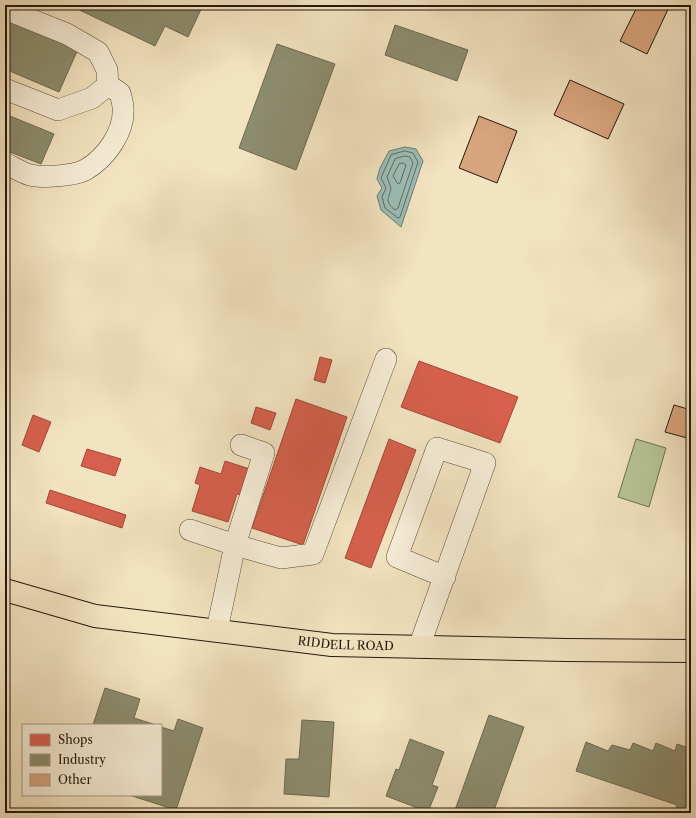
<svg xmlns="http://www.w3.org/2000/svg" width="696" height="818" font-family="'Libre Caslon Text',serif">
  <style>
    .green { fill: #b7c596; stroke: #6e6e52 }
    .water { fill: #9cbeb7; stroke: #6c7c73 }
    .shops { fill: #d6604d; stroke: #a14a3a }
    .industry { fill: #8c8c6e; stroke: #6d6951 }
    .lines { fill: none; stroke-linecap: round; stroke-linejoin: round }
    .shore { stroke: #606b62; stroke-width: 1 }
    .building { fill: #d9a57e; stroke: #24180d }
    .minor-casing { stroke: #584b3a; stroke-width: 22 }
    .major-casing { stroke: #24180d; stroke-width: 24 }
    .minor { stroke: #f7edd7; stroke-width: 21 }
    .major { stroke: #f3e4c1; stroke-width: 22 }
    .labels { text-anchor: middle; stroke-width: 4; stroke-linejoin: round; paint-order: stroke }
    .street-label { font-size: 12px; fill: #24180d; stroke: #f7edd7 }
  </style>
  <rect width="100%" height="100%" fill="#f3e4c1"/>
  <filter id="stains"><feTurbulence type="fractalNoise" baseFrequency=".005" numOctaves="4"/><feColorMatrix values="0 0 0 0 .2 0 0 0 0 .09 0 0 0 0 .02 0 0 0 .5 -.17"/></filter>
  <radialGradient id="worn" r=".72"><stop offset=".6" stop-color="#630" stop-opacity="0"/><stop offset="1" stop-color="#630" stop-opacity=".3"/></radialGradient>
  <path class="green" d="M 636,439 L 666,448 L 649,507 L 618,497 Z"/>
  <path class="water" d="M 405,147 L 416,149 L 423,161 L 401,227 L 381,210 L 377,196 L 382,188 L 377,179 L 380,168 L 389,151 Z"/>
  <path class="shops" d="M 320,357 L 332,360 L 325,383 L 314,380 Z
    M 419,361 L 518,397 L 500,443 L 401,407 Z
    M 296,399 L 347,417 L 303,545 L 252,528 Z
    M 256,407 L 276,413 L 270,430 L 251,423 Z
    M 33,415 L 51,422 L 39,452 L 22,445 Z
    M 389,439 L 416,450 L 371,568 L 345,558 Z
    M 87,449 L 121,459 L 115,476 L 81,466 Z
    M 225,461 L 253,470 L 244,496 L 237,494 L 228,522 L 192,511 L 200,485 L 195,483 L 200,467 L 221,474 Z
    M 50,490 L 126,515 L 122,528 L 46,503 Z"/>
  <path class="industry" d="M 69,5 L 203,5 L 188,37 L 165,26 L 155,46 Z
    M 300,5 L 317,5 L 315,10 Z
    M 5,18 L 78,49 L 59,92 L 5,69 Z
    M 395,25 L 468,50 L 457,81 L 385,55 Z
    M 277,44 L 335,64 L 296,170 L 239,148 Z
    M 5,114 L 54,134 L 41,164 L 5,150 Z
    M 105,688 L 140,699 L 134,718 L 156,725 L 93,725 Z
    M 489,715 L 524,727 L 493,813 L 454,813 Z
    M 178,719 L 203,728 L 176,810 L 129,795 L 161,795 L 161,727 L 174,731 Z
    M 302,720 L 334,722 L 329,797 L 284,794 L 286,759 L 299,759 Z
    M 410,739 L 444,752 L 432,785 L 438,787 L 428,812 L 386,796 L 396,769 L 399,770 Z
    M 586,742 L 608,751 L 612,745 L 630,750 L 633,743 L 653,751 L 656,743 L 675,751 L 677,744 L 691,749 L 691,813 L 674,813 L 677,805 L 576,771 Z"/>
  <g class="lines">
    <path class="shore" d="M 405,151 L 413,153 L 418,162 L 400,217 L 398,218 L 385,208 L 382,197 L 386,188 L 381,178 L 391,155 Z
      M 405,156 L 410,157 L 413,163 L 398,208 L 395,210 C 384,201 389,199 391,188 L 387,177 L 395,159 Z
      M 403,163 L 406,165 L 400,183 L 398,184 L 393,176 L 399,164 Z"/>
  </g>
  <path class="building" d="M 638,5 L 670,5 L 647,54 L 620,41 Z
    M 570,80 L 624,104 L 608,139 L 554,115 Z
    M 479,116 L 517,131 L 497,183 L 459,168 Z
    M 674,405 L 691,410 L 691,439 L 665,432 Z"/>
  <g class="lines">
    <defs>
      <path id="minor" d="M 5,9 L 67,34 L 98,52 L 107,70 L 108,85 L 92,98 L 58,110 L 5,89
        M 5,163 C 13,167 22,173 30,175 C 42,178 74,176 85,170 C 105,159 125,132 123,108 C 123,103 121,97 120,93 L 108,85
        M 190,530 L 235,545 L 281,558 L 313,554 L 386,359
        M 217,630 L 235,545 L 264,453 L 241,445
        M 419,647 L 485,463 L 437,448 L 397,557 L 445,577"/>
      <g id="major">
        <path id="s1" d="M 5,590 L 95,616 L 332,645 L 566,650 L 691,651"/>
      </g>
    </defs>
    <use href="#minor" class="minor-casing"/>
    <use href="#major" class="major-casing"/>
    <use href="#minor" class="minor"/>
    <use href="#major" class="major"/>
  </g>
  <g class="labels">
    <g class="street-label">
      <text dy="4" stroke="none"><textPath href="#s1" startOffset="346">RIDDELL ROAD</textPath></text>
    </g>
  </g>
  <rect width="696" height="818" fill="none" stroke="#f3e4c1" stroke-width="20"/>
  <rect x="6" y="6" width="684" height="806" fill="none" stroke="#24180d" stroke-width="2"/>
  <rect x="10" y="10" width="676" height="798" fill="none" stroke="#24180d"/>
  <rect x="22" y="724" width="140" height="72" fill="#f7edd7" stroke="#a39886"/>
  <rect x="30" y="734" width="20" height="12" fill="#d6604d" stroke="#a39886"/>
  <text x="58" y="744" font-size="12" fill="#24180d">Shops</text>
  <rect x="30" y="754" width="20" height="12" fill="#8c8c6e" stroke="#a39886"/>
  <text x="58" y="764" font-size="12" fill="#24180d">Industry</text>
  <rect x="30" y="774" width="20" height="12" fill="#d9a57e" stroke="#a39886"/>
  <text x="58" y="784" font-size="12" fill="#24180d">Other</text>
  <rect width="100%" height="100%" filter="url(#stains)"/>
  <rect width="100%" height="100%" fill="url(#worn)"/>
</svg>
